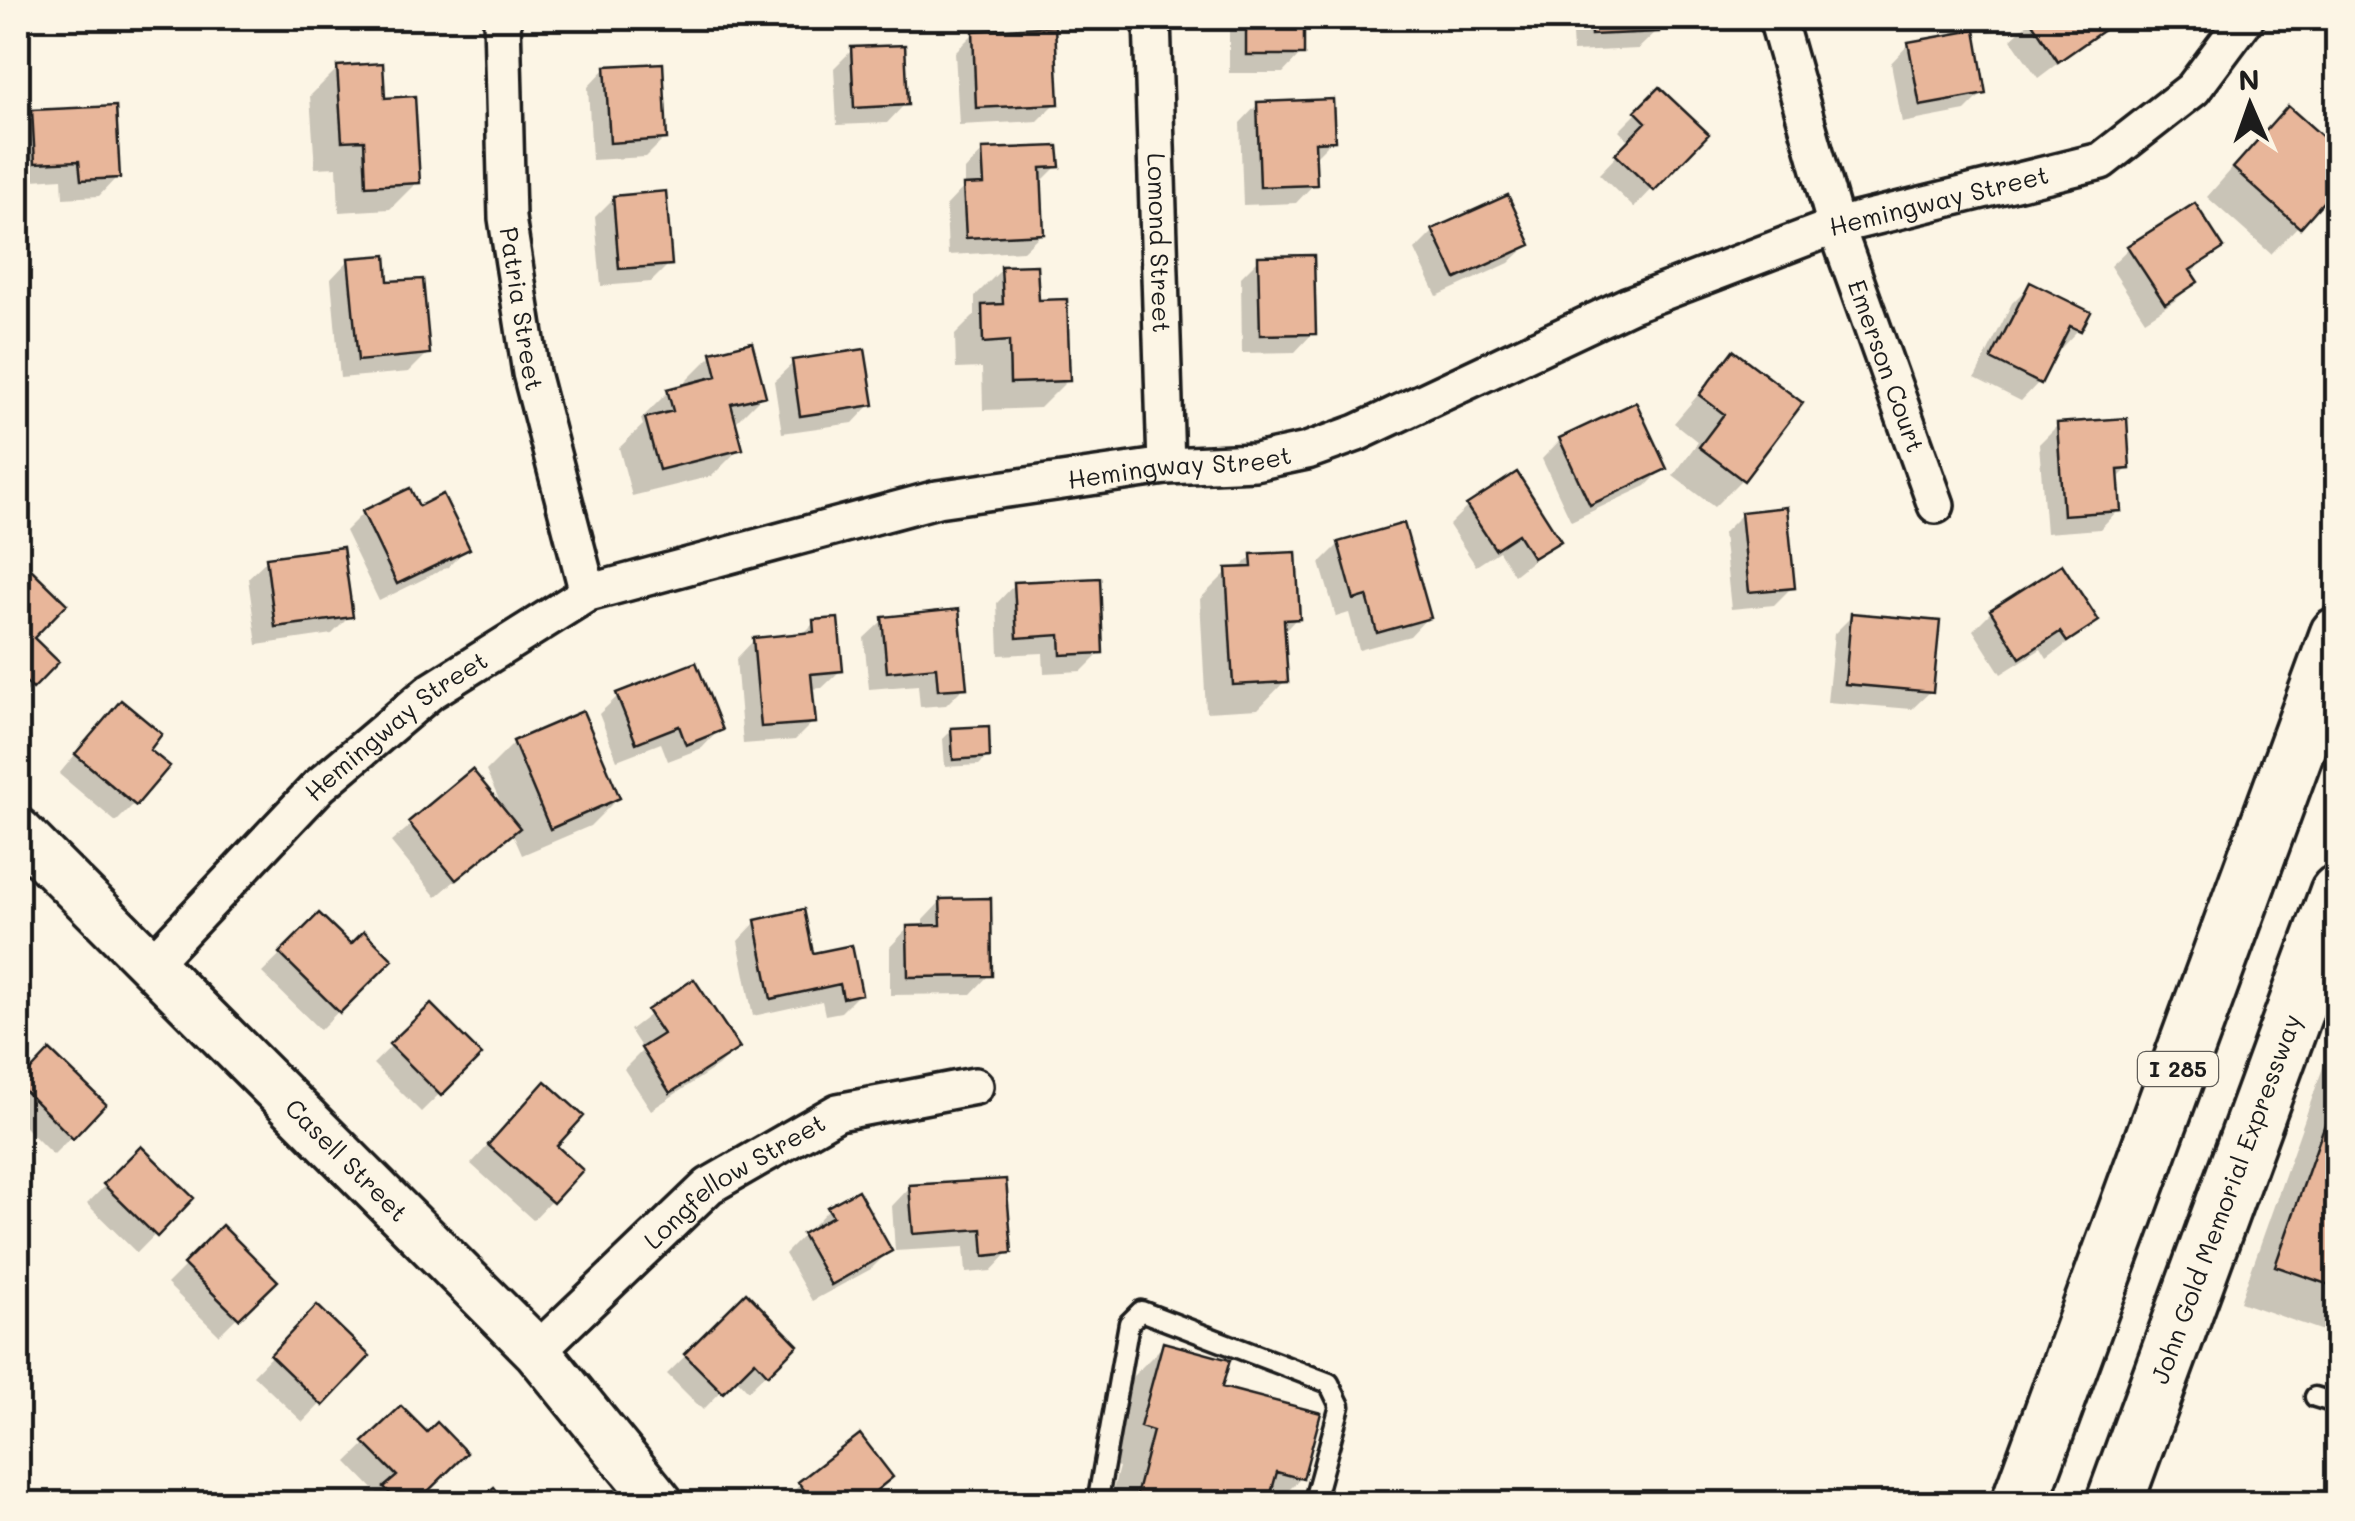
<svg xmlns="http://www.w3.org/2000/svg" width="2355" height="1521" font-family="Mali,sans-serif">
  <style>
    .shadow { fill: #0003 }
    .building { fill: #e8b69a; stroke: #1c1c1c; stroke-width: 2.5 }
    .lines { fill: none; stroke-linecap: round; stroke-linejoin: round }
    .service-casing { stroke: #1c1c1c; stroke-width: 25 }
    .minor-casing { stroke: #1c1c1c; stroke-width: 42 }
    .tertiary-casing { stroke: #1c1c1c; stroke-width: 52 }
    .motorway-casing { stroke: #1c1c1c; stroke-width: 62 }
    .service { stroke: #fcf5e5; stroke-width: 18 }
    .minor { stroke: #fcf5e5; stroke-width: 35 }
    .tertiary { stroke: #fcf5e5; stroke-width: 45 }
    .motorway { stroke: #fcf5e5; stroke-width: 55 }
    .labels { text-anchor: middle; stroke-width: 8; stroke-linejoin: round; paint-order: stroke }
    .shield { fill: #fcf5e5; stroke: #5f5d58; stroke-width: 2.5 }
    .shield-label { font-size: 22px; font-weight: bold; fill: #1c1c1c }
    .street-label { font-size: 25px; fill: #1c1c1c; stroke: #fcf5e5 }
  </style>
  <rect width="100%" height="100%" fill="#fcf5e5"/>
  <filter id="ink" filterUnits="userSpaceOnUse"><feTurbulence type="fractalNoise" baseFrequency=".01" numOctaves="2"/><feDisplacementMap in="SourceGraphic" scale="20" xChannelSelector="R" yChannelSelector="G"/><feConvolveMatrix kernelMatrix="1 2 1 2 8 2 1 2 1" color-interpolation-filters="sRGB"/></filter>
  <g filter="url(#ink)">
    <path class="shadow" d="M 1229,18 L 1301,18 L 1301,54 L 1283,73 L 1229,73 Z
      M 1571,18 L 1656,18 L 1657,31 L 1638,49 L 1573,52 Z
      M 2034,18 L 2118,18 L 2038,78 L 2011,39 Z
      M 974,33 L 1056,103 L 1038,121 L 959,125 L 955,52 Z
      M 1909,44 L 1983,93 L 1965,111 L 1902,123 L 1891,63 Z
      M 852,50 L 905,104 L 887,123 L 837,125 L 834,68 Z
      M 338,68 L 417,182 L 390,209 L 339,212 L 337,167 L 315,168 L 310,96 Z
      M 606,68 L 665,138 L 646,157 L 592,160 L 588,87 Z
      M 1659,91 L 1705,134 L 1634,208 L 1599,174 L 1630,142 L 1619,131 Z
      M 1258,104 L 1332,140 L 1313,159 L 1314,184 L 1296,203 L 1243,205 L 1240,123 Z
      M 33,113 L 117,177 L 99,196 L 63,198 L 62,178 L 18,181 L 18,129 Z
      M 2260,137 L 2298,226 L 2271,254 L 2207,197 Z
      M 983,151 L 1057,166 L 1039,184 L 1042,233 L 1023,251 L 948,255 L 946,206 L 965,186 L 965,170 Z
      M 614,198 L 669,264 L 651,282 L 601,286 L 595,217 Z
      M 1434,231 L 1528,245 L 1509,263 L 1437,296 L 1415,250 Z
      M 2129,248 L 2221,248 L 2190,274 L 2195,282 L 2176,300 L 2145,320 L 2110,266 Z
      M 1260,258 L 1313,333 L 1295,352 L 1242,353 L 1241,277 Z
      M 349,260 L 427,354 L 409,372 L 340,378 L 331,279 Z
      M 1002,269 L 1037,302 L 1068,380 L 1040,408 L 983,410 L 982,368 L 956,369 L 955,335 L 975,315 L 975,296 Z
      M 2030,285 L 2079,329 L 2061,348 L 2057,346 L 2039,382 L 2021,401 L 1975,378 L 2012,303 Z
      M 1734,353 L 1742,479 L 1714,507 L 1673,476 L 1698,442 L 1674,423 Z
      M 712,355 L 763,395 L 734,424 L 740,448 L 712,476 L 632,496 L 619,448 L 643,425 L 641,419 L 669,391 L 686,387 L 685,382 Z
      M 793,363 L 871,404 L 853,423 L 782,433 L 774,381 Z
      M 1635,405 L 1664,468 L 1646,486 L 1571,521 L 1542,459 L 1560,440 Z
      M 2058,425 L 2128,468 L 2116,480 L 2118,510 L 2100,529 L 2046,533 L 2039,444 Z
      M 1468,506 L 1558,540 L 1514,575 L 1499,551 L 1476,566 L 1449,525 Z
      M 363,513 L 467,548 L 448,567 L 379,601 L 345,531 Z
      M 1742,514 L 1792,587 L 1774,605 L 1731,609 L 1723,533 Z
      M 1339,544 L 1428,617 L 1410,636 L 1359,650 L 1349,613 L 1336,617 L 1320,563 Z
      M 1252,556 L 1297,618 L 1283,633 L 1285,681 L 1258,709 L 1206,712 L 1200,599 L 1228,571 L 1238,570 Z
      M 267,560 L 350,616 L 332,634 L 257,645 L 248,578 Z
      M 2061,567 L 2096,621 L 2047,659 L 2041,649 L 2001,674 L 1973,630 L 1991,612 Z
      M 31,573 L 31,638 L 56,662 L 18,701 L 18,586 Z
      M 1015,584 L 1101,652 L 1082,671 L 1044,673 L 1043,653 L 999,655 L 997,603 Z
      M 1852,616 L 1931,691 L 1912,709 L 1827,702 L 1834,634 Z
      M 883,620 L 964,687 L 946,705 L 920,707 L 918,685 L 869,689 L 864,638 Z
      M 814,623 L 841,670 L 822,688 L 810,689 L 813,722 L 795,740 L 743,744 L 736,659 L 754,640 L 801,636 Z
      M 618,696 L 720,729 L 702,748 L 668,761 L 661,743 L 617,760 L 599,714 Z
      M 103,721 L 134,804 L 116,822 L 59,774 Z
      M 952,730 L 988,756 L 979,765 L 945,767 L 943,739 Z
      M 514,743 L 618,798 L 590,826 L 522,855 L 512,832 L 436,897 L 391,842 L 472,773 L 502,806 L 486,771 Z
      M 941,901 L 989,975 L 971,994 L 890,995 L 890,947 L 908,928 L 923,928 L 923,920 Z
      M 319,917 L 351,948 L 389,960 L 320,1030 L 262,973 Z
      M 756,922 L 811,956 L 860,993 L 841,1012 L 825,1015 L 822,1001 L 753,1016 L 738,941 Z
      M 693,982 L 736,1048 L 718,1066 L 651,1110 L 624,1069 L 643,1050 L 630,1030 Z
      M 431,1007 L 479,1055 L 421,1112 L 373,1064 Z
      M 2338,1025 L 2338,1336 L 2240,1302 Z
      M 50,1053 L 103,1105 L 53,1155 L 18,1120 L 18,1086 Z
      M 527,1103 L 553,1146 L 551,1201 L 533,1220 L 471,1164 Z
      M 141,1149 L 191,1198 L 137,1253 L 87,1204 Z
      M 1004,1181 L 1009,1252 L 991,1271 L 966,1273 L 964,1247 L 895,1251 L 892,1206 L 910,1187 Z
      M 829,1209 L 889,1251 L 871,1269 L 812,1301 L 785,1254 Z
      M 222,1229 L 274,1281 L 219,1335 L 167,1284 Z
      M 746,1296 L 795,1345 L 748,1391 L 735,1377 L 703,1410 L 667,1374 Z
      M 317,1309 L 367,1356 L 303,1422 L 253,1375 Z
      M 1164,1345 L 1301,1478 L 1275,1504 L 1109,1504 L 1119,1467 L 1106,1463 L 1128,1381 Z
      M 401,1409 L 427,1435 L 412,1504 L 372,1504 L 380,1496 L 347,1462 Z
      M 800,1484 L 875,1492 L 884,1504 L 783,1504 Z"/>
    <path class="building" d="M 1246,18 L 1304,18 L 1304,55 L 1246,55 Z
      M 1590,18 L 1659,18 L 1659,32 L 1591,35 Z
      M 2029,18 L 2121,18 L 2058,62 Z
      M 1055,26 L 1059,104 L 976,108 L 973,31 Z
      M 1975,30 L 1986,94 L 1920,106 L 1908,42 Z
      M 905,45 L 908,105 L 854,108 L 851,47 Z
      M 383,63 L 385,98 L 415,96 L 420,183 L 366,186 L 364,140 L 342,141 L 337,66 Z
      M 663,63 L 667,139 L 610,143 L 605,66 Z
      M 1659,87 L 1709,134 L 1654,191 L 1615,154 L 1646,122 L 1635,111 Z
      M 1333,99 L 1335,141 L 1315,142 L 1317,185 L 1260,187 L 1257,102 Z
      M 116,106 L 120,178 L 81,180 L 79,161 L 35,163 L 32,110 Z
      M 2288,106 L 2338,150 L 2338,185 L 2300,228 L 2233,168 Z
      M 1058,146 L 1060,167 L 1041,168 L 1044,234 L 966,238 L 963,185 L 984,184 L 982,149 Z
      M 666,191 L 672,265 L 619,269 L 613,196 Z
      M 1508,195 L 1531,245 L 1456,279 L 1432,229 Z
      M 2195,203 L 2224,248 L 2190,270 L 2198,282 L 2165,304 L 2127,246 Z
      M 386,255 L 388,281 L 423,279 L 430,354 L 358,361 L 348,258 Z
      M 1314,255 L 1316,334 L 1260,335 L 1258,256 Z
      M 1037,265 L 1039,300 L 1067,299 L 1070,381 L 1010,383 L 1009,341 L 983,343 L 982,305 L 1003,304 L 1001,266 Z
      M 2030,282 L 2091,312 L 2081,331 L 2070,326 L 2041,384 L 1991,359 Z
      M 752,342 L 766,396 L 731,404 L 743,449 L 659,470 L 645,418 L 673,411 L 667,389 L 717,376 L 711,352 Z
      M 865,349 L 874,405 L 800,416 L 792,360 Z
      M 1733,350 L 1803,403 L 1744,481 L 1699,447 L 1724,414 L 1699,395 Z
      M 1636,402 L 1667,469 L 1590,505 L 1559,438 Z
      M 2127,418 L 2130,469 L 2118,470 L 2121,511 L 2063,515 L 2057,423 Z
      M 1517,472 L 1561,541 L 1533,558 L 1518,534 L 1495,549 L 1466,505 Z
      M 410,488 L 419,506 L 443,494 L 470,549 L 397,584 L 362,511 Z
      M 1787,507 L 1795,588 L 1749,592 L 1741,512 Z
      M 1404,523 L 1431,618 L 1377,633 L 1367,596 L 1354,600 L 1338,542 Z
      M 343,547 L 353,617 L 275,627 L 266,557 Z
      M 1296,552 L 1300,619 L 1284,620 L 1288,682 L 1233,685 L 1226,568 L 1252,567 L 1251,554 Z
      M 2062,564 L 2099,621 L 2067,642 L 2060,632 L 2020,658 L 1990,610 Z
      M 31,569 L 67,604 L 34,638 L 59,662 L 33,689 L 18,675 L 18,583 Z
      M 1100,578 L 1103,653 L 1061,655 L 1060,635 L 1017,638 L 1014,582 Z
      M 959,609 L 967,688 L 938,690 L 936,667 L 887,672 L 882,617 Z
      M 1851,613 L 1940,621 L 1933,692 L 1845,684 Z
      M 838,618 L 843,671 L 811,674 L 816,723 L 761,727 L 753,638 L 814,632 L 813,620 Z
      M 696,662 L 723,730 L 686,745 L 679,726 L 636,743 L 616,693 Z
      M 121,700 L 162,734 L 150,750 L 170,766 L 136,806 L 75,754 Z
      M 583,711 L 620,798 L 550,829 L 513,741 Z
      M 989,726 L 990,757 L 953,760 L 951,728 Z
      M 472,769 L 520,828 L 456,880 L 408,822 Z
      M 991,898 L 992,976 L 908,977 L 907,926 L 941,925 L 940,899 Z
      M 804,909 L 813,953 L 852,945 L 862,994 L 843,998 L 840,984 L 771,999 L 755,920 Z
      M 319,913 L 351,944 L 364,931 L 393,960 L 340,1013 L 279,953 Z
      M 694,979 L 740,1048 L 670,1093 L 641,1048 L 663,1034 L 647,1010 Z
      M 431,1004 L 482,1055 L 441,1096 L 389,1044 Z
      M 50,1050 L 106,1104 L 73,1139 L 18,1084 Z
      M 545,1081 L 584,1116 L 557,1146 L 583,1170 L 553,1203 L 488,1145 Z
      M 2338,1087 L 2338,1288 L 2275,1266 Z
      M 141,1146 L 194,1198 L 157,1237 L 103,1184 Z
      M 1006,1179 L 1012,1253 L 984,1256 L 982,1229 L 913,1234 L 909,1185 Z
      M 858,1190 L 892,1251 L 831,1285 L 802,1234 L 833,1216 L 827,1207 Z
      M 222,1225 L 278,1281 L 239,1319 L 183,1264 Z
      M 746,1292 L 798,1345 L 768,1375 L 755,1361 L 723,1393 L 684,1354 Z
      M 317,1305 L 370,1356 L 323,1406 L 270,1355 Z
      M 1163,1342 L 1230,1360 L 1222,1387 L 1321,1413 L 1303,1479 L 1277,1472 L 1268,1504 L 1134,1504 L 1153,1431 L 1140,1427 Z
      M 401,1406 L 427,1432 L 437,1422 L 467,1453 L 415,1504 L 400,1504 L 384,1487 L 397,1476 L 363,1442 Z
      M 860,1434 L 893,1477 L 877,1490 L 887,1504 L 815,1504 L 798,1482 Z
      M 494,1487 L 507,1504 L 474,1504 Z"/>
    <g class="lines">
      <defs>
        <path id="service" d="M 2315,1397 L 2338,1404
          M 1097,1504 L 1129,1323 L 1141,1311 L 1329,1383 L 1340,1406 L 1313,1504"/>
        <g id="minor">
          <path id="s1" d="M 502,18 L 507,218 L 531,373 L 588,593"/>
          <path id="s2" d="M 1152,18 L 1166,466"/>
          <path id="s3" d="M 1777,18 L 1836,226 L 1936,505"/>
          <path id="s4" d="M 153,962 L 319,786 L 430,692 L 588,593 L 937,499 L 1166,466 L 1255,462 L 1307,451 L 1357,433 L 1629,305 L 1836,226 L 2101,161 L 2193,89 L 2246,18"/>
          <path id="s5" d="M 537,1351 L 709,1186 L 838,1112 L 975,1086"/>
        </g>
        <g id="tertiary">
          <path id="s6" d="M 18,831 L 537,1351 L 661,1504"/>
        </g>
        <g id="motorway">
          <path d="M 2019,1504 L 2338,635"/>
          <path id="s7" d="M 2114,1504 L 2338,893"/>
        </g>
      </defs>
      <use href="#service" class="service-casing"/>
      <use href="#minor" class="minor-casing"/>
      <use href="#tertiary" class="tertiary-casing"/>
      <use href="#motorway" class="motorway-casing"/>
      <use href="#service" class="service"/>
      <use href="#minor" class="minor"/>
      <use href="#tertiary" class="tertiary"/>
      <use href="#motorway" class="motorway"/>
    </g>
  </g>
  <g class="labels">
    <rect class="shield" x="2138" y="1052" width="80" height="34" rx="8"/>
    <g class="shield-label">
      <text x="2178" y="1077">I 285</text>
    </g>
    <g class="street-label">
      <text dy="9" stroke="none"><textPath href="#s4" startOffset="1990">Hemingway Street</textPath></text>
      <text dy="9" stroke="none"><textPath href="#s2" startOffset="225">Lomond Street</textPath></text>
      <text dy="9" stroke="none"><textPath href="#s1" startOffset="292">Patria Street</textPath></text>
      <text dy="9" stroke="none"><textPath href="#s3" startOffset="365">Emerson Court</textPath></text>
      <text dy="9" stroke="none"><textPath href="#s4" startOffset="1180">Hemingway Street</textPath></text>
      <text dy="9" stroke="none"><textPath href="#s4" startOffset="340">Hemingway Street</textPath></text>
      <text dy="9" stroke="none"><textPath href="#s6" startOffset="465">Casell Street</textPath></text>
      <text dy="9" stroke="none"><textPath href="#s5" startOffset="262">Longfellow Street</textPath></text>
      <text dy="9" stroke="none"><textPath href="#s7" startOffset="325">John Gold Memorial Expressway</textPath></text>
    </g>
  </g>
  <rect width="2355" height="1521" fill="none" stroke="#fcf5e5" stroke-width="60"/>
  <rect x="30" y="30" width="2295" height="1461" fill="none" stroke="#1c1c1c" stroke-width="4" filter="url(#ink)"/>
  <g transform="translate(2250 105) rotate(358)" stroke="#fcf5e5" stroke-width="8" paint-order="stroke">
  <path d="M0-8L18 38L0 25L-18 38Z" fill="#1c1c1c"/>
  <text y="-15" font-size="28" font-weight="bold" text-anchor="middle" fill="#1c1c1c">N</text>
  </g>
</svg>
